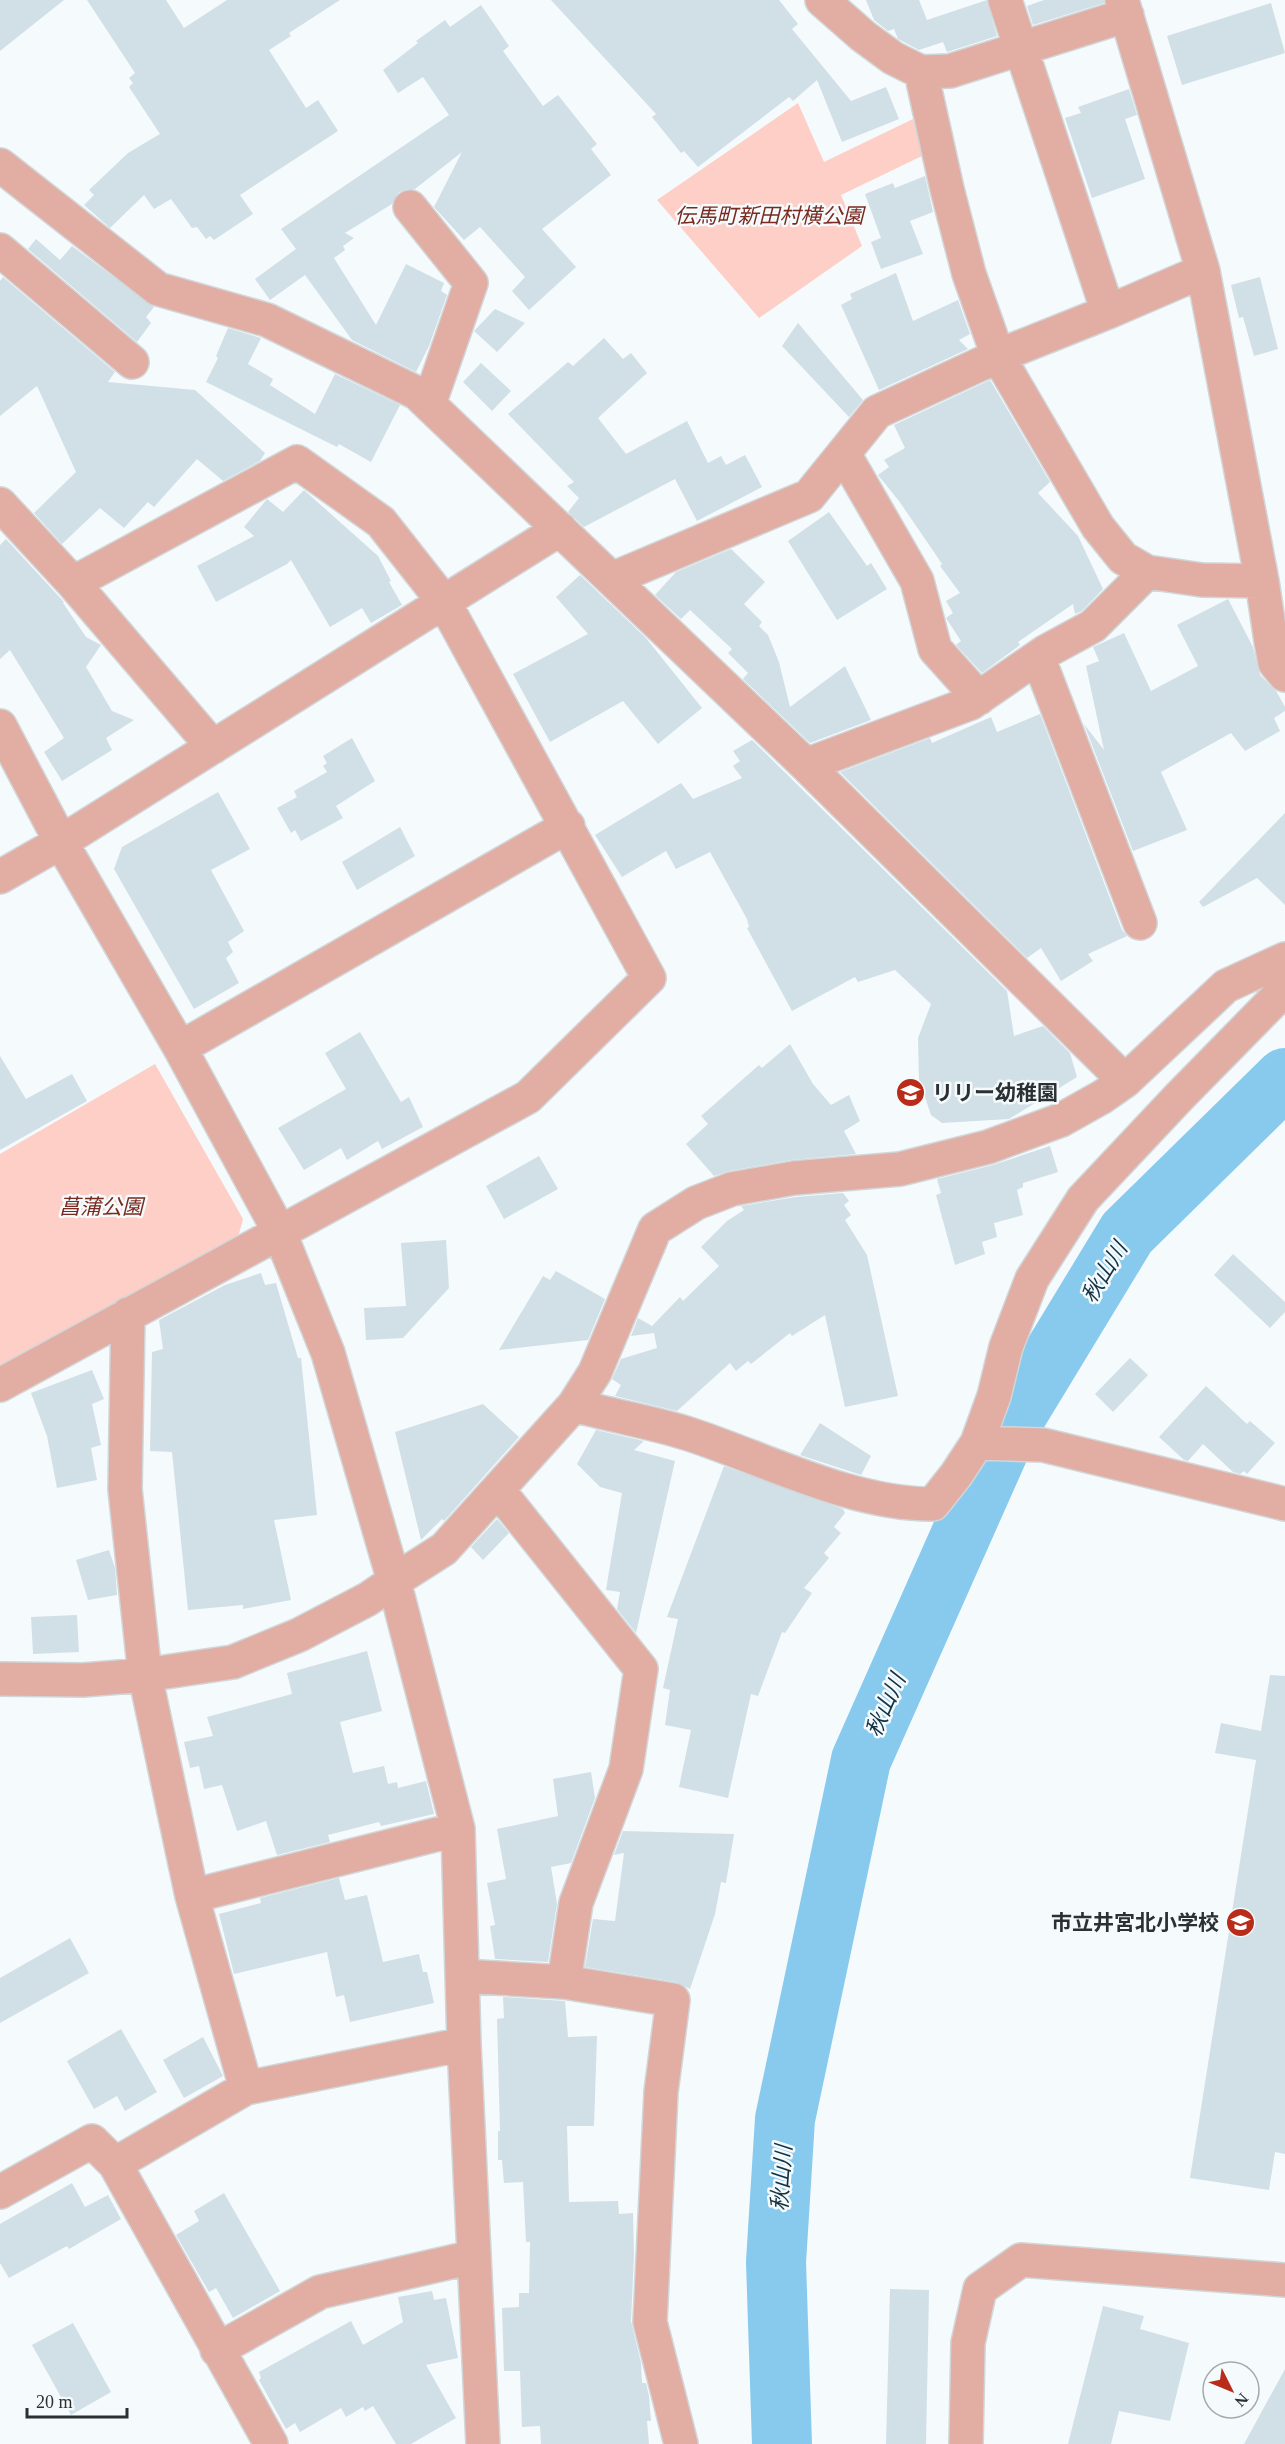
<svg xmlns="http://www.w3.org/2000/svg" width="1285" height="2444" font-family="'Times New Roman','Noto Sans JP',serif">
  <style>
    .green { fill: #fdcfc6 }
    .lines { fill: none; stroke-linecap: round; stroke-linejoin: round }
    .river { stroke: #87caee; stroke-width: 60 }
    .building { fill: #d1dfe7 }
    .minor-casing { stroke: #d1d6d9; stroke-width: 36 }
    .minor { stroke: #e2ada2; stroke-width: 33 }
    .labels { text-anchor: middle; stroke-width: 5; stroke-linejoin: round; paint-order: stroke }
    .park-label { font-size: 21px; font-style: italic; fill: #79291d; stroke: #f5fafd }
    .poi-label { font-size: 21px; font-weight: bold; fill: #2b3033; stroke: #f5fafd; text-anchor: start }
    .water-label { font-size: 22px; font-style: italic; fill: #143342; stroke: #f5fafd }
  </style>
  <rect width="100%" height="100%" fill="#f5fafd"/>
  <path class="green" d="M 798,103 L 824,162 L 913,119 L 924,155 L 841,195 L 862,246 L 759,318 L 657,200 Z
    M 155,1064 L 243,1219 L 237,1241 L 0,1378 L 0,1154 Z"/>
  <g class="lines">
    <path class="river" d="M 782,2444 L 776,2262 L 785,2119 L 861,1760 L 1008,1429 L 1127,1233 L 1285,1078"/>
  </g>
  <path class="building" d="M 0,0 L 64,0 L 0,51 Z
    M 87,0 L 166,0 L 184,28 L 227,0 L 340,0 L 289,33 L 291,36 L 269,50 L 306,108 L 318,100 L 338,131 L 240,195 L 253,214 L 214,240 L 210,236 L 206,239 L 197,227 L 192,228 L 171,199 L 154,209 L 144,195 L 110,228 L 84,205 L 94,195 L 89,190 L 128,153 L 160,134 L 129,87 L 133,83 L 129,78 L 135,73 Z
    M 551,0 L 779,0 L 798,24 L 792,29 L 851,101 L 886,87 L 899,119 L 842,142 L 817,80 L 793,101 L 789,97 L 698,167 L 684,151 L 681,153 L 652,117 L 656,114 Z
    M 866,0 L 919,0 L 927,20 L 987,0 L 997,36 L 947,52 L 943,42 L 919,50 L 898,39 L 894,29 L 888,31 L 874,20 Z
    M 1044,0 L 1104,0 L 1104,3 L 1033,25 L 1027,6 Z
    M 1271,3 L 1285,53 L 1182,85 L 1167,36 Z
    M 481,5 L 509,46 L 503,51 L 543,106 L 558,95 L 597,144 L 591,149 L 611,175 L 542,229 L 576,267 L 529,310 L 512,291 L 525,277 L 480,227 L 464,240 L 434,207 L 462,152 L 415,189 L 407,189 L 399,192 L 392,204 L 345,233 L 354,238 L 343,246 L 345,250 L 334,258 L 376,325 L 406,264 L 444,283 L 441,291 L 447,295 L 429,346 L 416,372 L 352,340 L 305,275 L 270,300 L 255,279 L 296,249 L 281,229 L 449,115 L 423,77 L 398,93 L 383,70 L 418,43 L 416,41 L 445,20 L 450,27 Z
    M 1129,89 L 1137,115 L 1125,119 L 1145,179 L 1092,198 L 1065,118 L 1081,113 L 1078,107 Z
    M 925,176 L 933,212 L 910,221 L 923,254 L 881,269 L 871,242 L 881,238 L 865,194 L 893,183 L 895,188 Z
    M 36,239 L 60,260 L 72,246 L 154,307 L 146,317 L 151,323 L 137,342 L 28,249 Z
    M 896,273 L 913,321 L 958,300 L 970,334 L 959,340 L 968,349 L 879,390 L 841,305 L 852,299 L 850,294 Z
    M 3,277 L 115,372 L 108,382 L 195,390 L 265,453 L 260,461 L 223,481 L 197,459 L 154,507 L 148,502 L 124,528 L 100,508 L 62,544 L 34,513 L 76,472 L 37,386 L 0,416 L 0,281 Z
    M 1260,277 L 1278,349 L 1254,356 L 1243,317 L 1239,318 L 1231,285 Z
    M 495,309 L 525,323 L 497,352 L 474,331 Z
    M 798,323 L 863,400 L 849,417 L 782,346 Z
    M 228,328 L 261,338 L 248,364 L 273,379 L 270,385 L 315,414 L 335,374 L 400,405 L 371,462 L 339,444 L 337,447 L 206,382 L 218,358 L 216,356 Z
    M 604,338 L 623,359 L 631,353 L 647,373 L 598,418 L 626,454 L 687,421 L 708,463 L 721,456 L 726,465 L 745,455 L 762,487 L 697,521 L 675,479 L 584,527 L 568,512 L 579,498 L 567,486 L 574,482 L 508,414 L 568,362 L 573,366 Z
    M 481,363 L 511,391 L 492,411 L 463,382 Z
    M 990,380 L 1050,482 L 1038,493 L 1078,536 L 1103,589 L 1082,611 L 1075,614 L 1073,604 L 1018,642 L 1020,645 L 982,673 L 956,645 L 961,641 L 946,618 L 953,613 L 946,601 L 960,593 L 940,566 L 942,564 L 934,552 L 899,501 L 878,475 L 889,467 L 884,460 L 905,448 L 894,425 Z
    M 304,490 L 378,556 L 391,581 L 389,582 L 402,605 L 371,623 L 362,608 L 330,627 L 291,560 L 287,564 L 216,602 L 197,566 L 254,536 L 244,527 L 267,499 L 283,512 Z
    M 829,512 L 867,566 L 871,563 L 887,589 L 837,620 L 788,541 Z
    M 6,539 L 64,602 L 63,603 L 86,637 L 101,645 L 86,667 L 112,711 L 134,720 L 106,738 L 112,750 L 62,781 L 44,752 L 64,738 L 10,650 L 0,659 L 0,545 Z
    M 731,549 L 765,582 L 744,604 L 762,622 L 759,626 L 768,635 L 779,662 L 790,707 L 845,666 L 871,720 L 810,743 L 743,679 L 748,673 L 728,653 L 732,649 L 690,610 L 681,619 L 655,595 L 676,572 Z
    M 580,575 L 646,638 L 702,708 L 658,744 L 623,701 L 550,742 L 513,674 L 588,634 L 556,597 Z
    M 1228,599 L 1253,647 L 1260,675 L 1276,691 L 1285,707 L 1285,711 L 1274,718 L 1280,731 L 1245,751 L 1231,733 L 1161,772 L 1187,830 L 1133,851 L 1084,724 L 1104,750 L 1086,666 L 1099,661 L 1093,647 L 1124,633 L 1151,691 L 1198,666 L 1177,625 Z
    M 1040,714 L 1122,930 L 1127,936 L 1088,954 L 1093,961 L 1061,981 L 1041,948 L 1027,958 L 840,772 L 930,738 L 932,743 L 991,717 L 997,732 Z
    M 352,738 L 375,781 L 336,806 L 343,818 L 301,841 L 295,830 L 291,833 L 277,808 L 297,797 L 294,791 L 327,772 L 323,766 L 327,763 L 323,756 Z
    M 752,740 L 1007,991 L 1014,1036 L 1043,1026 L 1070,1053 L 1077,1077 L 1009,1119 L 942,1123 L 931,1115 L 919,1079 L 918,1038 L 931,1004 L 895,970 L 858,982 L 855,977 L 792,1011 L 747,928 L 749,927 L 747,919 L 710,852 L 676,869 L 666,851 L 622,877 L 595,835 L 681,783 L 693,799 L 742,778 L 733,766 L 740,761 L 733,751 Z
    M 218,792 L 250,849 L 211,870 L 244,931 L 228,942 L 233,952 L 226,958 L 239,983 L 194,1009 L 114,869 L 122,847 Z
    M 1285,813 L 1285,905 L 1257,878 L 1203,907 L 1199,902 Z
    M 400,827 L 415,856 L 357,890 L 342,862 Z
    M 360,1032 L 401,1102 L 409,1097 L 423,1127 L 382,1149 L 378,1141 L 347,1160 L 341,1148 L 304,1170 L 278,1128 L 346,1089 L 325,1053 Z
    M 790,1044 L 813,1084 L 831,1105 L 849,1095 L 860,1121 L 844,1131 L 856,1154 L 791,1160 L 729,1171 L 714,1176 L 686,1144 L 708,1124 L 701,1116 L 759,1065 L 762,1068 Z
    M 0,1056 L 26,1099 L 72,1074 L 87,1101 L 0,1150 Z
    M 1050,1146 L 1058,1172 L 1023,1183 L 1023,1187 L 1017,1190 L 1023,1215 L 994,1223 L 997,1237 L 982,1242 L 985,1254 L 955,1265 L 936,1195 L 941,1193 L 937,1179 L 993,1165 Z
    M 539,1156 L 558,1189 L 504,1219 L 486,1186 Z
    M 843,1193 L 849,1201 L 844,1205 L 851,1215 L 845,1220 L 867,1255 L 898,1396 L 845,1407 L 825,1315 L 792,1336 L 790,1333 L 751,1364 L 748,1361 L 736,1371 L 730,1363 L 677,1411 L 615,1396 L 621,1385 L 612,1379 L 621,1359 L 657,1348 L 654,1333 L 631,1336 L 638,1318 L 652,1326 L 680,1297 L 683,1301 L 719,1266 L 701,1247 L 727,1221 L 744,1210 L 741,1206 L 796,1197 Z
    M 446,1240 L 449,1288 L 403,1338 L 366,1340 L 364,1308 L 406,1306 L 401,1243 Z
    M 1233,1254 L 1285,1302 L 1285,1312 L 1270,1328 L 1214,1275 Z
    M 556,1271 L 605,1299 L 588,1340 L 499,1350 L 543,1276 L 550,1280 Z
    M 261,1273 L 265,1285 L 276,1283 L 298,1358 L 301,1358 L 317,1515 L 274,1520 L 291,1600 L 243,1609 L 243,1605 L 188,1610 L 172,1452 L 150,1451 L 152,1352 L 163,1349 L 159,1320 L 225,1285 Z
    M 1130,1358 L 1148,1375 L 1113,1412 L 1095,1394 Z
    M 92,1370 L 104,1399 L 92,1404 L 101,1445 L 91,1448 L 97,1480 L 57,1488 L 47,1436 L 31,1393 Z
    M 1206,1386 L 1247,1424 L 1250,1421 L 1275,1443 L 1247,1474 L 1244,1471 L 1240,1474 L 1233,1472 L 1203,1444 L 1188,1461 L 1184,1460 L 1159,1437 Z
    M 483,1404 L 519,1437 L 444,1521 L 442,1519 L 421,1540 L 395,1432 Z
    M 820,1423 L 871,1456 L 861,1475 L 800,1455 Z
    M 596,1430 L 644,1441 L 634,1450 L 675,1461 L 636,1633 L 617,1609 L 620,1592 L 606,1590 L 622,1493 L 600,1487 L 577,1464 Z
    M 724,1466 L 843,1509 L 845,1513 L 834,1527 L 841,1533 L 824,1553 L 829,1558 L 804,1588 L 812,1593 L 785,1633 L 782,1632 L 758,1696 L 751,1694 L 728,1798 L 679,1787 L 691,1730 L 665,1725 L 670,1690 L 663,1688 L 678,1619 L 667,1617 Z
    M 497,1519 L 509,1533 L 483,1560 L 471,1547 Z
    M 109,1550 L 115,1568 L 117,1595 L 88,1600 L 76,1560 Z
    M 77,1615 L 79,1652 L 33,1654 L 31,1617 Z
    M 367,1651 L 382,1711 L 340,1722 L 353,1773 L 384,1766 L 388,1784 L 397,1782 L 398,1788 L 426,1781 L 434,1814 L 381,1826 L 379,1822 L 328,1835 L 330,1842 L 277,1855 L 266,1821 L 237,1831 L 222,1785 L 204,1789 L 199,1766 L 190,1768 L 184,1742 L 213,1736 L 207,1717 L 292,1694 L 287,1673 Z
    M 1270,1675 L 1285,1676 L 1285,2154 L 1275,2152 L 1269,2190 L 1190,2178 L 1256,1760 L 1215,1753 L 1221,1723 L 1261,1731 Z
    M 591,1772 L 595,1798 L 571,1863 L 551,1867 L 557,1904 L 548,1962 L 495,1959 L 490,1926 L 495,1925 L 487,1883 L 506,1879 L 497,1829 L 558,1816 L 553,1779 Z
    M 623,1831 L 734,1834 L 726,1883 L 721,1882 L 715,1914 L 690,1989 L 676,1982 L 585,1967 L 593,1919 L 615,1921 L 624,1853 L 614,1855 Z
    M 339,1878 L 345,1900 L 367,1895 L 383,1962 L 419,1954 L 423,1972 L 427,1972 L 434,2003 L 350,2022 L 344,1995 L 336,1997 L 327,1952 L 234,1974 L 219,1914 L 261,1903 L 260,1898 Z
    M 70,1938 L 89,1973 L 0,2023 L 0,1978 Z
    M 503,1997 L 565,2001 L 568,2037 L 597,2036 L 594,2126 L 567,2126 L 569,2202 L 618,2201 L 619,2214 L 633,2213 L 634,2255 L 631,2321 L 641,2363 L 642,2383 L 646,2383 L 649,2396 L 651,2421 L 647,2421 L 649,2444 L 541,2444 L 540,2426 L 522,2427 L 520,2371 L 504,2371 L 502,2308 L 519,2307 L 519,2293 L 529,2293 L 530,2242 L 526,2242 L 523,2182 L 504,2183 L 502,2160 L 498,2160 L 498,2131 L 500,2131 L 497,2019 L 504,2018 Z
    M 121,2029 L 157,2092 L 125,2111 L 117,2096 L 94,2109 L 67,2061 Z
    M 203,2037 L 223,2076 L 184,2098 L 163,2060 Z
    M 72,2183 L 85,2207 L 108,2195 L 121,2219 L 69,2249 L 67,2246 L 9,2278 L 0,2263 L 0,2224 Z
    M 224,2193 L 280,2291 L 233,2318 L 216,2288 L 209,2292 L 176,2235 L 199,2221 L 194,2211 Z
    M 890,2289 L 929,2290 L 926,2444 L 886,2444 Z
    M 432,2291 L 434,2300 L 446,2298 L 458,2358 L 426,2365 L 456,2418 L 411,2444 L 396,2444 L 373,2406 L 365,2411 L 363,2407 L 346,2417 L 341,2408 L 300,2432 L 295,2423 L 286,2429 L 259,2380 L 261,2378 L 259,2372 L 351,2321 L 363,2345 L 403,2322 L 398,2297 Z
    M 1103,2306 L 1144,2316 L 1140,2329 L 1189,2343 L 1170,2421 L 1119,2411 L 1111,2444 L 1068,2444 Z
    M 73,2323 L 111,2392 L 71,2415 L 32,2345 Z
    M 1285,2369 L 1285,2444 L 1244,2444 Z"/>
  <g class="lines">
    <defs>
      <path id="minor" d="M 822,0 L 863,36 L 893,58 L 921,72 L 950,71 L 1127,15
        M 1005,0 L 1108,312 L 1203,271
        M 1122,0 L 1203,271 L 1262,581 L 1271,641 L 1275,663 L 1285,675
        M 921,72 L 947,189 L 969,274 L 998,356 L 1098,527 L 1123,558 L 1147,572 L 1202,580 L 1262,581
        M 0,165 L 158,289 L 267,320 L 417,393 L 806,765 L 1125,1081 L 1102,1097 L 1061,1120 L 988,1147 L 900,1169 L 794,1178 L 732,1189 L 696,1203 L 655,1229 L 595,1372 L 574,1405 L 444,1549 L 394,1581 L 458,1829 L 464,2044
        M 410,207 L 471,283 L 429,404
        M 0,250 L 132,362
        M 844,454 L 917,581 L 935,649 L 979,698
        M 0,504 L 73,583
        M 612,579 L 809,496 L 877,412 L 998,356 L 1108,312
        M 1038,657 L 1140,923
        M 0,726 L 61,842 L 180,1048 L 279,1231 L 328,1353 L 394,1581 L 368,1599 L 299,1635 L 233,1662 L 145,1675 L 83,1680 L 0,1679
        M 806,765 L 971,703 L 1045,652 L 1093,626 L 1147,572
        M 0,877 L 61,842 L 560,529
        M 180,1048 L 568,826
        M 1125,1081 L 1226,986 L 1285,959
        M 128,1314 L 125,1489 L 145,1675 L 192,1896 L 246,2088
        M 0,1385 L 528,1097 L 649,978 L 444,602 L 381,522 L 297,462 L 73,583 L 213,747
        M 574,1405 C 612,1416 652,1422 689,1434 C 765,1459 853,1505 933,1504 L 956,1475 L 977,1443 L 994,1396 L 1006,1347 L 1032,1279 L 1083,1199 L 1179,1097 L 1285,989
        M 977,1443 L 1043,1445 L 1285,1504
        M 192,1896 L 458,1829
        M 462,1976 L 564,1982 L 576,1903 L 626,1769 L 641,1669 L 498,1490
        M 564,1982 L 673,2000 L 661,2092 L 650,2322 L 681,2444
        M 0,2192 L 92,2141 L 115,2164
        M 217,2350 L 320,2292 L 473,2257
        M 271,2444 L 115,2164 L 246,2088 L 464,2044 L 483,2444
        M 966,2444 L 968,2343 L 980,2289 L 1021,2260 L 1285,2280"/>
    </defs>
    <use href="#minor" class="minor-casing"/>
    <use href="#minor" class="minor"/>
  </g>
  <defs>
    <symbol id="school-disc" viewBox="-11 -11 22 22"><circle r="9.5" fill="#b82c19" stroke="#f5fafd"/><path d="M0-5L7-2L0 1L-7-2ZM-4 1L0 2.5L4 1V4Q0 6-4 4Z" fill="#fff"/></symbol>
  </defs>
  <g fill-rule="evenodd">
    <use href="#school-disc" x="894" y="1076" width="33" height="33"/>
    <use href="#school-disc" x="1224" y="1906" width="33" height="33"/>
  </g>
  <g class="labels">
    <g class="park-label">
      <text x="769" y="223">伝馬町新田村横公園</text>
      <text x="101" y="1214">菖蒲公園</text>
    </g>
    <g class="poi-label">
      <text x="932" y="1100">リリー幼稚園</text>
      <text x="1219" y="1930" text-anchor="end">市立井宮北小学校</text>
    </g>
    <g class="water-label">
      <text transform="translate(1104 1272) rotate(-59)" y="8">秋山川</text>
      <text transform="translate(885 1705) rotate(-66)" y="8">秋山川</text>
      <text transform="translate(781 2178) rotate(-86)" y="8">秋山川</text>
    </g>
  </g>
  <g transform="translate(1231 2390) rotate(133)"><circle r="28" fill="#f5fafd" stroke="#a4a9ac" stroke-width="1.5"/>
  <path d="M0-4.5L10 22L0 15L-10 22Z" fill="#b82c19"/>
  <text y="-9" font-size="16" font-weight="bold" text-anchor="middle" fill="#2b3033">N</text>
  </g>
  <path d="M27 2408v9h100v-9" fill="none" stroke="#2b3033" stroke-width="3"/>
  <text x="36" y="2408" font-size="18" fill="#2b3033" stroke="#f5fafd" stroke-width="4.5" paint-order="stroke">20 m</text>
</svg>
